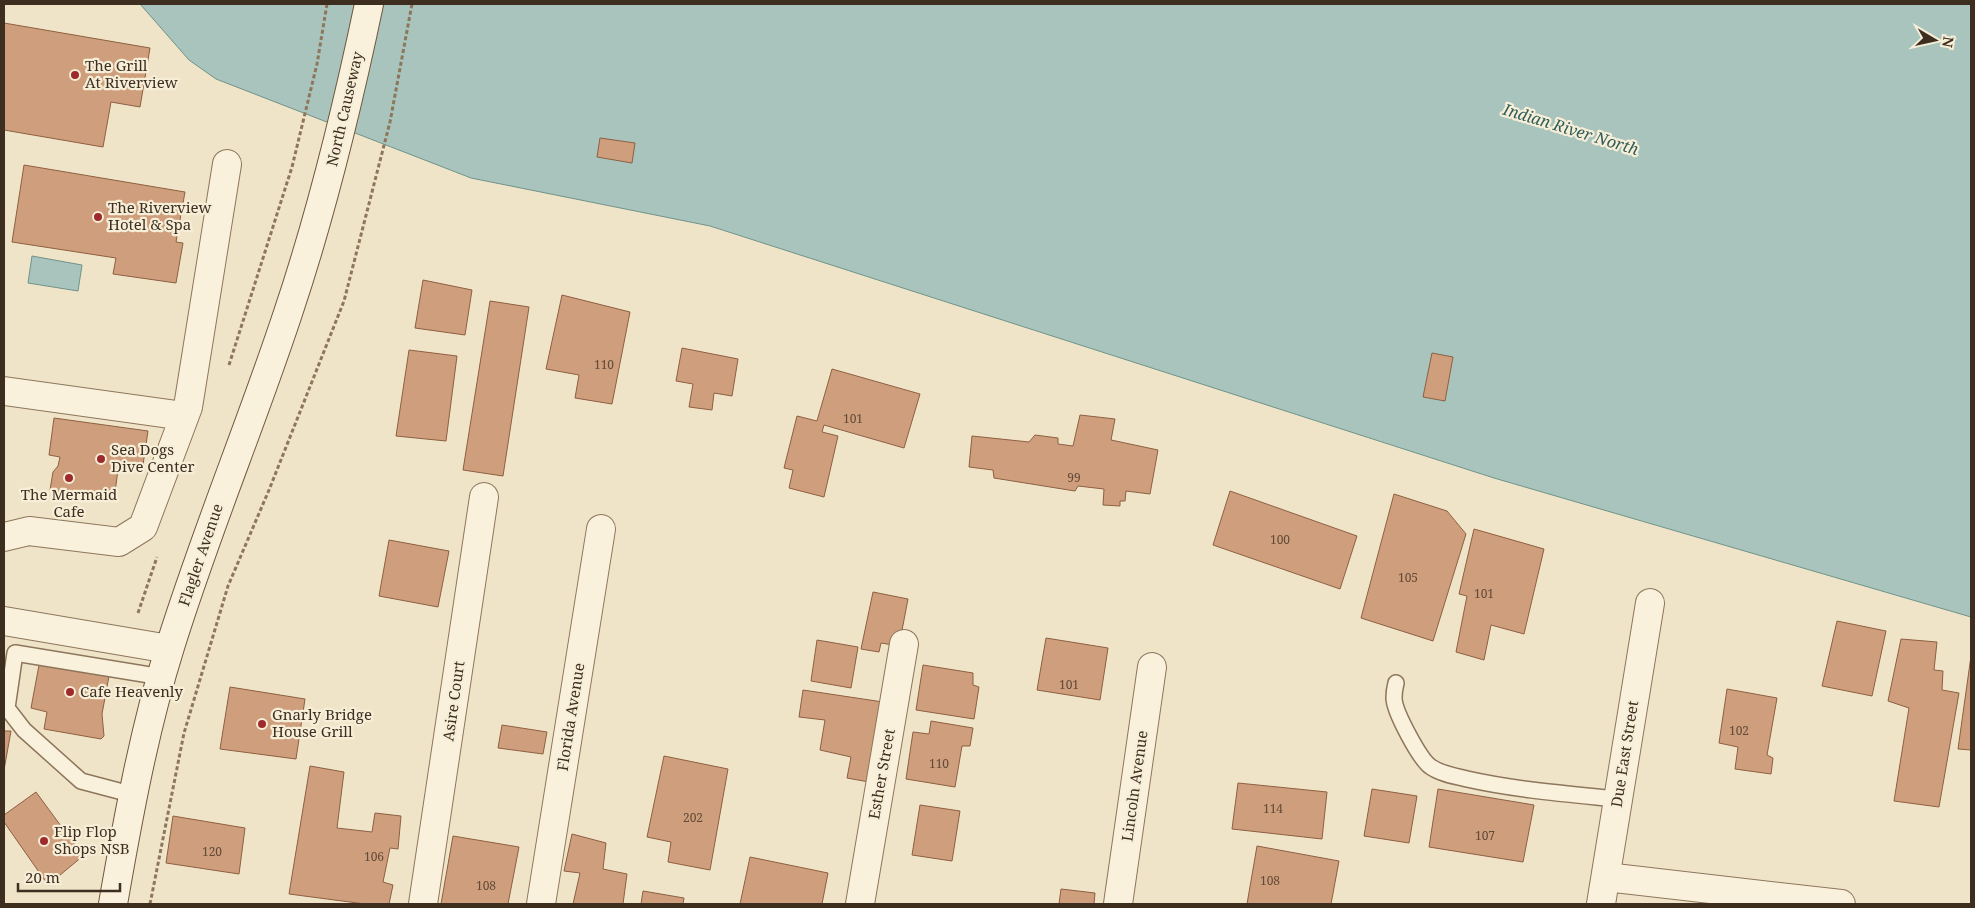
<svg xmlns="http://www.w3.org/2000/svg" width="1975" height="908" font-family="'Noto Serif',serif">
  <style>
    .water { fill: #a9c4bc; stroke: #6f938a }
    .building { fill: #cf9f7d; stroke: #8d5f41 }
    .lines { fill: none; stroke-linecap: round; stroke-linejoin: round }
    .lane-casing { stroke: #8d765c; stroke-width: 18 }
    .street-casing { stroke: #8d765c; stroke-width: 30 }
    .secondary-casing { stroke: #6f573f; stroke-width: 30 }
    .path { stroke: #8d765c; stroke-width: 3; stroke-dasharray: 4 2.5; stroke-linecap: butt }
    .lane { stroke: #faf1dc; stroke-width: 15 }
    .street { stroke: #faf1dc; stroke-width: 28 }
    .secondary { stroke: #faf1dc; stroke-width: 28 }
    .poi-dot { fill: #9e2a2b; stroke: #f7eed8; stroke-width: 2 }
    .labels { text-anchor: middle; stroke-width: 4.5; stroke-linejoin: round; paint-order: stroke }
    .number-label { font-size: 12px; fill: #624a37 }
    .poi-label { font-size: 15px; fill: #3d2e20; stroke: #f7eed8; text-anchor: start }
    .street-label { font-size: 15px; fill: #3d2e20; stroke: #f7eed8 }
    .water-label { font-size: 16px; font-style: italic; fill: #2f5d5a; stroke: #f7eed8 }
  </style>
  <rect width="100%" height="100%" fill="#f0e4c8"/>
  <path class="water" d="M 140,4 L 1971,4 L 1971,617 L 1494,478 L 710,226 L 471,178 L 216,79 L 189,60 Z
    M 32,256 L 82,265 L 78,291 L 28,283 Z"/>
  <path class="building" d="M 4,23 L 150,48 L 140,107 L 111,102 L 103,147 L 4,130 Z
    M 600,138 L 635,143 L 632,163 L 597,157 Z
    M 24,165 L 185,192 L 176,242 L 183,243 L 176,283 L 113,274 L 116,258 L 12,242 Z
    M 423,280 L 472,290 L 465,335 L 415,328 Z
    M 562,295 L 630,312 L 612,404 L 575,398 L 579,375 L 546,369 Z
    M 490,301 L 529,307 L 503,476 L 463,470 Z
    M 682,348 L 738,359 L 732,396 L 714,393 L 712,410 L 689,407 L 693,384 L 676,381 Z
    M 409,350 L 457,356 L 446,441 L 396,436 Z
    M 1432,353 L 1453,357 L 1445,401 L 1423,397 Z
    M 832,369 L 920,394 L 904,448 L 824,425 L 822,432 L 838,436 L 824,497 L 789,488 L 793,470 L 784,468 L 797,416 L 817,421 Z
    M 1080,415 L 1115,419 L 1111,440 L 1158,450 L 1150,494 L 1126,491 L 1125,501 L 1120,501 L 1120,506 L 1103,505 L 1104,489 L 1078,486 L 1075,491 L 994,478 L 993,470 L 969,467 L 972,436 L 1029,442 L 1035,435 L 1058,438 L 1058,444 L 1073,446 Z
    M 54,418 L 148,431 L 143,465 L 119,462 L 114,500 L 50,490 L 53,472 L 58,466 L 60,457 L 49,455 Z
    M 1230,491 L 1357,536 L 1340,589 L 1213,545 Z
    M 1394,494 L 1447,511 L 1466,534 L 1433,641 L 1361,618 Z
    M 1474,529 L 1544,549 L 1524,634 L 1491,625 L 1484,660 L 1456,652 L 1467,596 L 1459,594 Z
    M 389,540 L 449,551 L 438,607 L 379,596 Z
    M 873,592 L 908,599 L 899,646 L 881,643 L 879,652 L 861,649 Z
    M 1837,621 L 1886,631 L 1872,696 L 1822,686 Z
    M 1046,638 L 1108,648 L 1100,700 L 1037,690 Z
    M 1901,639 L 1937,642 L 1934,670 L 1943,671 L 1942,690 L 1959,693 L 1939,807 L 1894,801 L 1909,708 L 1888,701 Z
    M 817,640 L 858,647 L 851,688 L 811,681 Z
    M 1971,656 L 1971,750 L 1958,749 Z
    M 39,665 L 109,676 L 102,714 L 104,736 L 101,739 L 44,729 L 47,712 L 31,708 Z
    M 923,665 L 973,673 L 973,685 L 979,687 L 974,719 L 916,710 Z
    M 230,687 L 305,699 L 296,759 L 220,749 Z
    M 1727,689 L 1777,698 L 1767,755 L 1773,758 L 1771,774 L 1735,769 L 1738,747 L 1719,743 Z
    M 803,690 L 883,702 L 869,782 L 847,778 L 851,757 L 820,750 L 825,720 L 799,717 Z
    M 931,721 L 973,728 L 970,746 L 962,746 L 955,787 L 906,779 L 913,732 L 929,734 Z
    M 502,725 L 547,732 L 543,754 L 498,748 Z
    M 4,731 L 11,731 L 4,770 Z
    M 664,756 L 728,769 L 710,870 L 668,862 L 671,842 L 647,837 Z
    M 310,766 L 344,772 L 337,828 L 372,832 L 375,813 L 401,816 L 398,849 L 390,848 L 383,882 L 393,885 L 389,904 L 365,904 L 289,894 Z
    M 1238,783 L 1327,792 L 1322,839 L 1232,829 Z
    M 1372,789 L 1417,796 L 1409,843 L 1364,836 Z
    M 1438,789 L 1534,805 L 1523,862 L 1429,847 Z
    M 36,792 L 83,856 L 48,885 L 4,822 L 4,815 Z
    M 920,805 L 960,811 L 952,861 L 912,855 Z
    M 173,816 L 245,828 L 239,874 L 166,863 Z
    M 572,834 L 606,843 L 603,869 L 627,874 L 623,904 L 573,904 L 580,873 L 564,871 Z
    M 453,836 L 519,847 L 508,904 L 441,904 Z
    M 1257,846 L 1339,861 L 1331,904 L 1247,904 Z
    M 750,857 L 828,873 L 822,904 L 740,904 Z
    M 1061,889 L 1095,893 L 1094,904 L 1059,904 Z
    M 643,891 L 684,898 L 683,904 L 641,904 Z"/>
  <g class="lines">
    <defs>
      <path id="lane" d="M 1396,683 C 1395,687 1394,693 1394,698 C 1394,711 1420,760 1431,767 C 1441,774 1455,776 1467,779 C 1516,790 1568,794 1618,799
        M 134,795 L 81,781 L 24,730 L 7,708 L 15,653 L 162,677"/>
      <path id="street" d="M 4,391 L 184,416
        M 4,537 L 29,531 L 119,542 L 143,527 L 188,407 L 227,164
        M 4,621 L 169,649
        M 1606,877 L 1841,904
        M 423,904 L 484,497
        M 541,904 L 601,529
        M 860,904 L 904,644
        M 1118,904 L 1152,667
        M 1601,904 L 1650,603"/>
      <path id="secondary" d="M 113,904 C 128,818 144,730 170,647 C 205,534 251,425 288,313 C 322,212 347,109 369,4"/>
    </defs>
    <use href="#lane" class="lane-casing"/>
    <use href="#street" class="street-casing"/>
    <use href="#secondary" class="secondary-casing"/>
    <path class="path" d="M 229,365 L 292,167 L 317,64 L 327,4
      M 138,613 L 157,557
      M 150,904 L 184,733 L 228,586 L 269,490 L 344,301 L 390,122 L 412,4"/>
    <use href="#lane" class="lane"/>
    <use href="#street" class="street"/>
    <use href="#secondary" class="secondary"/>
  </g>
  <g class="poi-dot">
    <circle cx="75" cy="75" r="5"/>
    <circle cx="98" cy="217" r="5"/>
    <circle cx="101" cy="459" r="5"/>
    <circle cx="69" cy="478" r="5"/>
    <circle cx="70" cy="692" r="5"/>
    <circle cx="262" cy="724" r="5"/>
    <circle cx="44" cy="841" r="5"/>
  </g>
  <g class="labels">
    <g class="number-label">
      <text x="604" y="369">110</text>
      <text x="853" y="423">101</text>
      <text x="1074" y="482">99</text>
      <text x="1280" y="544">100</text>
      <text x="1408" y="582">105</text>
      <text x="1484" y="598">101</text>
      <text x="1069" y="689">101</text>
      <text x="1739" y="735">102</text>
      <text x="939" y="768">110</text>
      <text x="1273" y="813">114</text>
      <text x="693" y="822">202</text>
      <text x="1485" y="840">107</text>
      <text x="212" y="856">120</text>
      <text x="374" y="861">106</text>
      <text x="1270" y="885">108</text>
      <text x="486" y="890">108</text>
    </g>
    <g class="poi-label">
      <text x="85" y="71">The Grill<tspan x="85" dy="17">At Riverview</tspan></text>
      <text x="108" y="213">The Riverview<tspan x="108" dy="17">Hotel &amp; Spa</tspan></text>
      <text x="111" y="455">Sea Dogs<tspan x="111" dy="17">Dive Center</tspan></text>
      <text x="69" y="500" text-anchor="middle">The Mermaid<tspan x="69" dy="17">Cafe</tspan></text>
      <text x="80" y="697">Cafe Heavenly</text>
      <text x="272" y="720">Gnarly Bridge<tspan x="272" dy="17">House Grill</tspan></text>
      <text x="54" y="837">Flip Flop<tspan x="54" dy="17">Shops NSB</tspan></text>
    </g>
    <g class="street-label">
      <text transform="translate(345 109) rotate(-77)" y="5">North Causeway</text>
      <text transform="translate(201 555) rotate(-71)" y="5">Flagler Avenue</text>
      <text transform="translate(454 701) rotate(-82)" y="5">Asire Court</text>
      <text transform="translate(571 717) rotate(-81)" y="5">Florida Avenue</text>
      <text transform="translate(1625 754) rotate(-81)" y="5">Due East Street</text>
      <text transform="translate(882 774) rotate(-80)" y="5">Esther Street</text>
      <text transform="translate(1135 786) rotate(-82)" y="5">Lincoln Avenue</text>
    </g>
    <g class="water-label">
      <text transform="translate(1571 129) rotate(17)" y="6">Indian River North</text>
    </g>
  </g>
  <rect width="1975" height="908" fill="none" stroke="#3d2e20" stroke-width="10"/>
  <g transform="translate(1935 40) rotate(99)" stroke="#f7eed8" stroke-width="4" paint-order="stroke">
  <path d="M0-4L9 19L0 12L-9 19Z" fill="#3d2e20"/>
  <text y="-8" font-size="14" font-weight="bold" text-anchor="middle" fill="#3d2e20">N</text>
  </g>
  <path d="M18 883v8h102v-8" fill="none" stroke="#3d2e20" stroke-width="2.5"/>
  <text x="25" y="883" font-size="15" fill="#3d2e20" stroke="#f7eed8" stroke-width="4" paint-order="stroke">20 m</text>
</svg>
